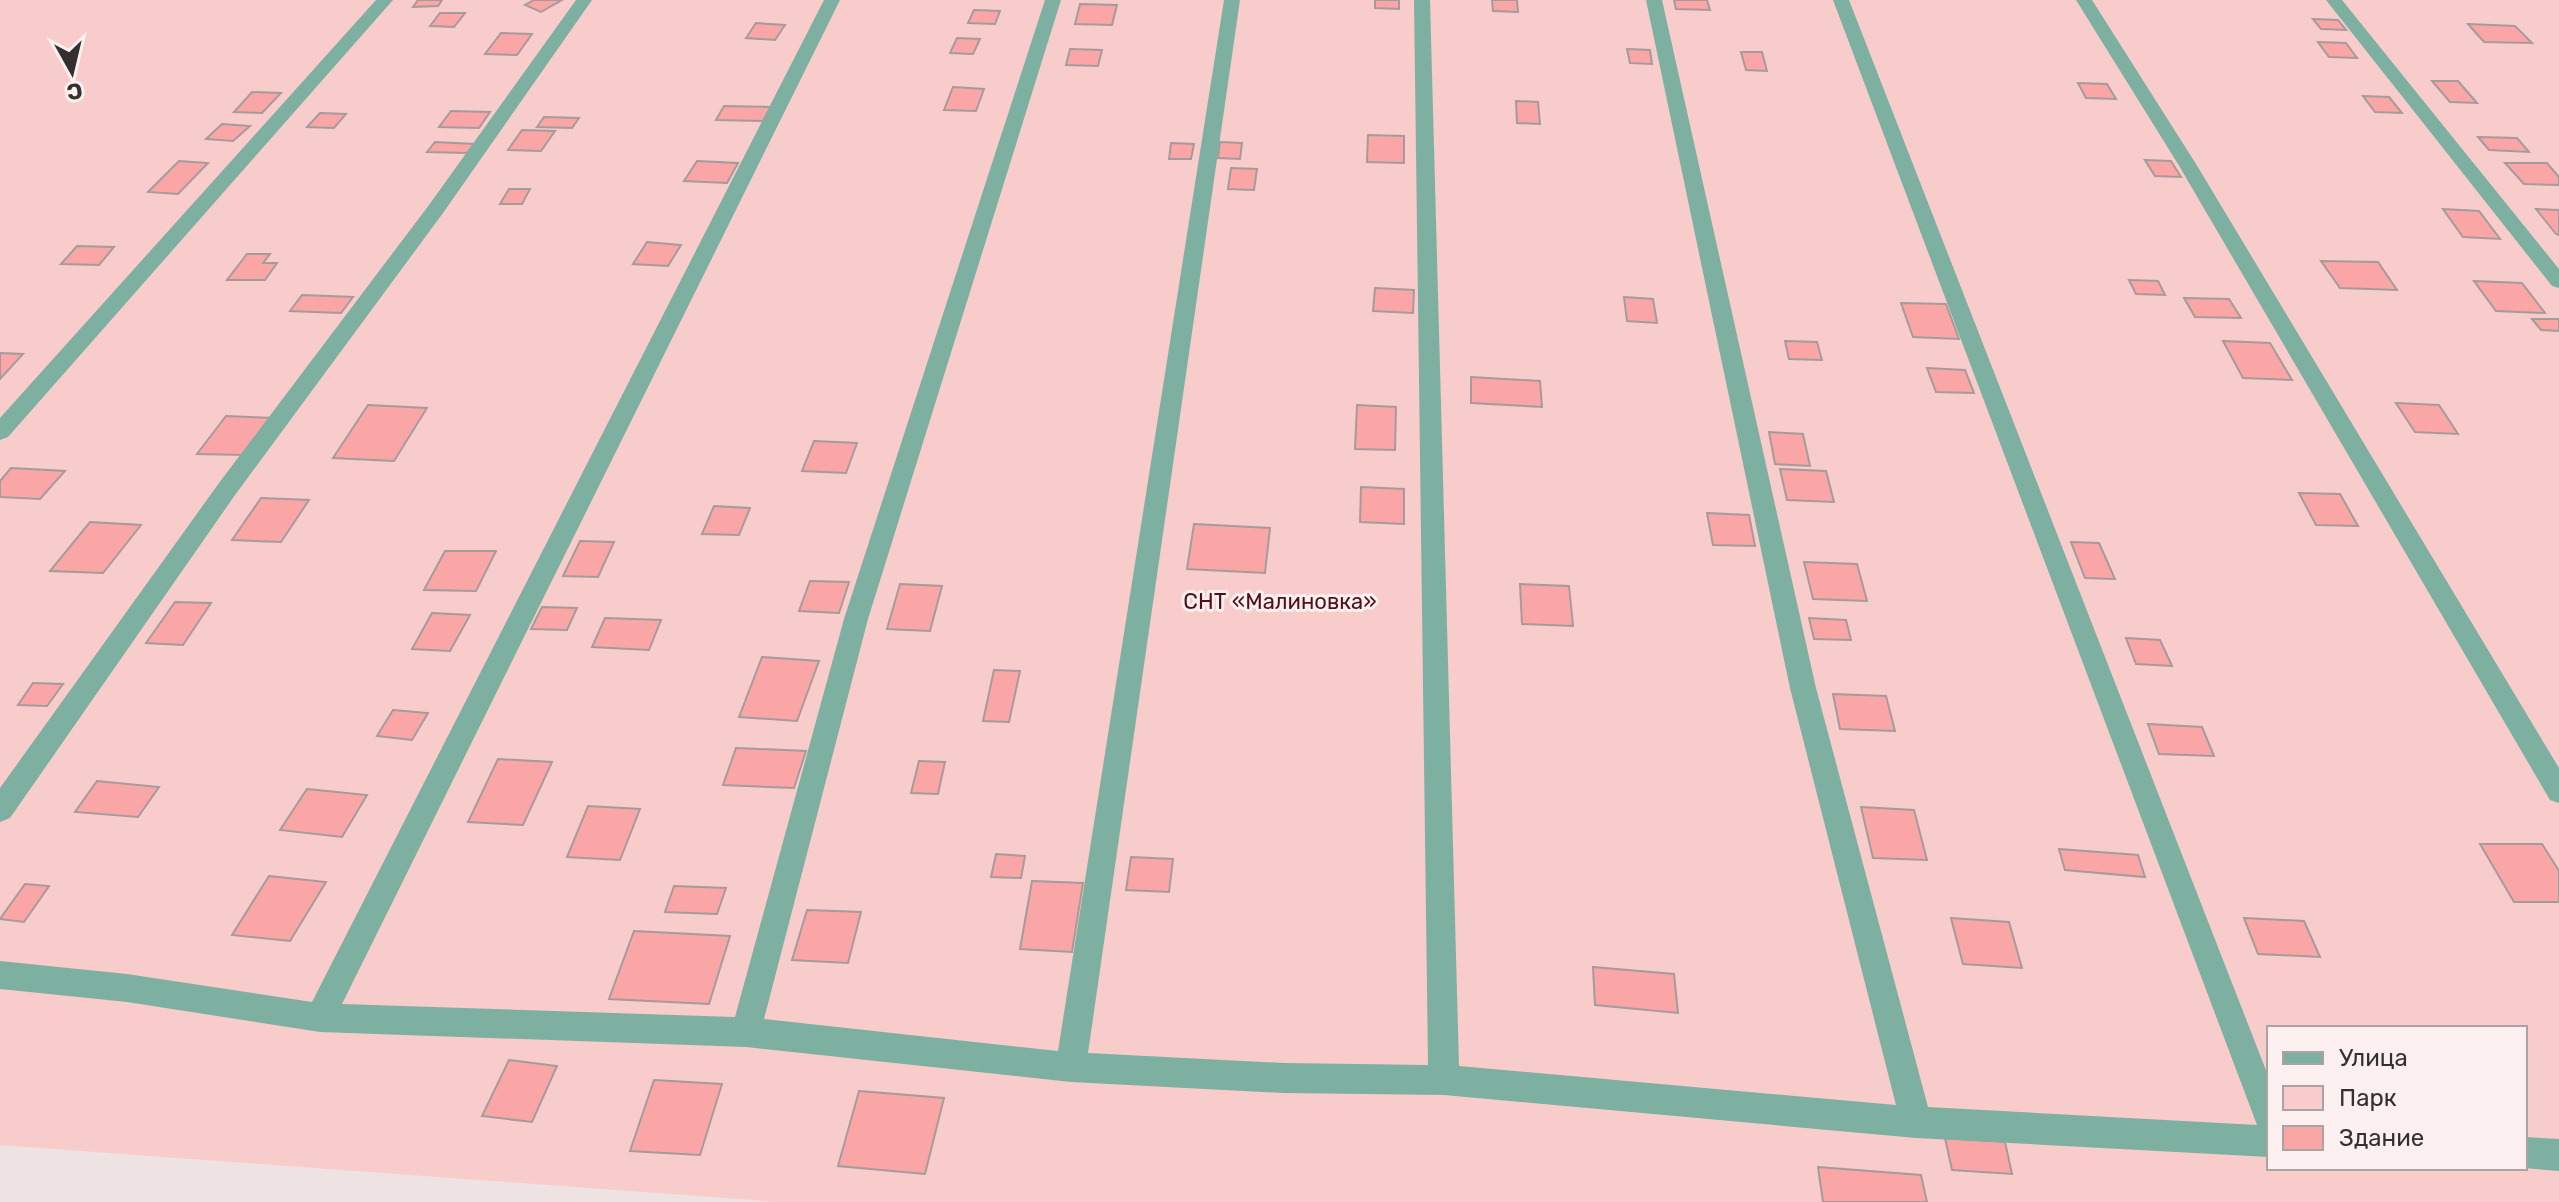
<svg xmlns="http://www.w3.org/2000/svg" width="2559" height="1202" font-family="Rubik,sans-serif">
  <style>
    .green { fill: #f7cccb; fill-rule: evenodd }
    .building { fill: #fba6a6; stroke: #a69b9b; stroke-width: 2 }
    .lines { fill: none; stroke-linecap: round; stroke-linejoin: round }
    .street { fill: #7eb0a1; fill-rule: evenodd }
    .labels { text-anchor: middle; stroke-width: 6; stroke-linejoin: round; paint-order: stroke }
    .park-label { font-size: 22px; fill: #501017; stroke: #fbf0ef }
  </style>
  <rect width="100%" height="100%" fill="#eee2e2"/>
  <path class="green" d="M 0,0 L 2559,0 L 2559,1202 L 780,1202 L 0,1145 ZM 2269,1028 L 2525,1028 L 2525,1168 L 2269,1168 Z"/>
  <path class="building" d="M 418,0 L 442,0 L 438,6 L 413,7 Z
    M 534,0 L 562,0 L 541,12 L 525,5 Z
    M 1375,0 L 1399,0 L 1399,9 L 1375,8 Z
    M 1492,0 L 1517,0 L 1518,12 L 1493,11 Z
    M 1674,0 L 1707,0 L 1710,10 L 1676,9 Z
    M 1080,4 L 1117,5 L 1112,25 L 1075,24 Z
    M 974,10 L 1000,11 L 995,24 L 968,23 Z
    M 440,13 L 465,13 L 454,27 L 430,26 Z
    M 2313,19 L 2338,20 L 2346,30 L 2321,29 Z
    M 756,23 L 785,25 L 775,40 L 746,38 Z
    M 2468,24 L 2515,26 L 2532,43 L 2484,42 Z
    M 501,33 L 532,34 L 517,55 L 485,54 Z
    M 957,38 L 980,39 L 973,54 L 950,53 Z
    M 2318,42 L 2346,43 L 2357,58 L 2329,57 Z
    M 1070,49 L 1102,50 L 1098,66 L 1066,65 Z
    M 1627,49 L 1650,50 L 1652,64 L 1630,63 Z
    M 1741,52 L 1762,52 L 1767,71 L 1746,70 Z
    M 2432,81 L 2458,81 L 2477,103 L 2450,102 Z
    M 2078,83 L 2107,84 L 2116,99 L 2086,98 Z
    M 953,87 L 984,89 L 976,111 L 944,110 Z
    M 252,92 L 281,93 L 262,113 L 234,112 Z
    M 2363,96 L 2389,97 L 2402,113 L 2375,112 Z
    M 1516,101 L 1538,102 L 1540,124 L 1517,123 Z
    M 724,106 L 771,107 L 763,121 L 716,120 Z
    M 451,111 L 490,112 L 479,128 L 439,127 Z
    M 320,113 L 346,114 L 334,128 L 307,127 Z
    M 544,117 L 579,118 L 572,128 L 537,127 Z
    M 222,124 L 250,126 L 233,141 L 206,139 Z
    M 522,130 L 555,131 L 541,151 L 508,150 Z
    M 1368,135 L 1404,136 L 1404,163 L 1367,162 Z
    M 2478,137 L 2517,138 L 2529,152 L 2489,150 Z
    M 435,142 L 474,144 L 467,153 L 427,152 Z
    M 1220,142 L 1242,143 L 1240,159 L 1218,158 Z
    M 1171,143 L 1194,144 L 1191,159 L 1169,159 Z
    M 2145,160 L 2171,161 L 2181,177 L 2155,176 Z
    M 179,161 L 208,163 L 178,194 L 148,192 Z
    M 697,161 L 738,163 L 727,183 L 684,181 Z
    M 2505,163 L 2547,163 L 2559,177 L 2559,185 L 2524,184 Z
    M 1231,168 L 1257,169 L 1254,190 L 1228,189 Z
    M 509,189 L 530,189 L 522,204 L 500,204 Z
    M 2443,209 L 2479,211 L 2500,239 L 2463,237 Z
    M 2536,209 L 2559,210 L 2559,235 L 2556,234 Z
    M 647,242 L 681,245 L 668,266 L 633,264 Z
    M 77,246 L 114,247 L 99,265 L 61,264 Z
    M 247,254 L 270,254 L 263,263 L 277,263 L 265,280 L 227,280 Z
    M 2321,261 L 2378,262 L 2397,290 L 2340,288 Z
    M 2129,280 L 2158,281 L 2165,295 L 2136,294 Z
    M 2474,281 L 2522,283 L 2545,313 L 2496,311 Z
    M 1375,288 L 1414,290 L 1413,313 L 1373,311 Z
    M 302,295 L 353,297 L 341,313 L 290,311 Z
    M 1624,297 L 1653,299 L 1657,323 L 1627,321 Z
    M 2184,298 L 2229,299 L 2241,318 L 2195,317 Z
    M 1901,303 L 1946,304 L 1959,339 L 1913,337 Z
    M 2532,319 L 2559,319 L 2559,331 L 2541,330 Z
    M 1785,341 L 1817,342 L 1822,360 L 1789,359 Z
    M 2223,341 L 2270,343 L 2292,380 L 2243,378 Z
    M 0,353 L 23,354 L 0,379 Z
    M 1927,368 L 1965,370 L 1974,393 L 1936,392 Z
    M 1471,377 L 1540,381 L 1542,407 L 1471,403 Z
    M 2396,403 L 2439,405 L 2458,434 L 2415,432 Z
    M 368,405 L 427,408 L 394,461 L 333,458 Z
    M 1357,405 L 1396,407 L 1395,450 L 1355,449 Z
    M 226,416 L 274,418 L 247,455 L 197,454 Z
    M 1769,432 L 1803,434 L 1810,466 L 1775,464 Z
    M 814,441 L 857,443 L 846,473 L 802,471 Z
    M 11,468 L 65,471 L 40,499 L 0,497 L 0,481 Z
    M 1780,469 L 1826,471 L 1834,502 L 1787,500 Z
    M 1361,487 L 1404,489 L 1404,524 L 1360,522 Z
    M 2299,493 L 2340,494 L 2358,526 L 2316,525 Z
    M 261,498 L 309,500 L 281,542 L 232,540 Z
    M 714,506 L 750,508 L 739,535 L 702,534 Z
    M 1707,513 L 1749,515 L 1755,546 L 1713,545 Z
    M 90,522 L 141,525 L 103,573 L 50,571 Z
    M 1194,524 L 1270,528 L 1265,573 L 1187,569 Z
    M 580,541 L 614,542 L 598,577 L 563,576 Z
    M 2071,542 L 2099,543 L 2115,579 L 2085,578 Z
    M 445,551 L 496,551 L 476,591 L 424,590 Z
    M 1804,562 L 1857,564 L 1867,601 L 1813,599 Z
    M 810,581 L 849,582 L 839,613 L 799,611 Z
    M 900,584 L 942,586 L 930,631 L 887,629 Z
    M 1520,584 L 1569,586 L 1573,626 L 1522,624 Z
    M 175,602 L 211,603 L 183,645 L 146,643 Z
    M 542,607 L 577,608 L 567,630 L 531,629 Z
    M 432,613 L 470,615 L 450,651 L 412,649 Z
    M 605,618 L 661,620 L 649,650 L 592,647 Z
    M 1809,618 L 1846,620 L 1851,640 L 1814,639 Z
    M 2126,638 L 2160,640 L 2172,666 L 2136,664 Z
    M 762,657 L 819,661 L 797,721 L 739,717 Z
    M 994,670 L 1020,671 L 1009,722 L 983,721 Z
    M 33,683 L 63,684 L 47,706 L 18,705 Z
    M 1833,694 L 1886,696 L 1895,731 L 1840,729 Z
    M 393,710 L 428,713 L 412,740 L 377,736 Z
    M 2148,724 L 2202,727 L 2214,756 L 2159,754 Z
    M 736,748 L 806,751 L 794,788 L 723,785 Z
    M 498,759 L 552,762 L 523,825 L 468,822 Z
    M 919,761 L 945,762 L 938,794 L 911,793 Z
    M 97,781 L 159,787 L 138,817 L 75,812 Z
    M 307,789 L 367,795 L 342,837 L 280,830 Z
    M 588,806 L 640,809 L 620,860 L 567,857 Z
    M 1861,807 L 1914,810 L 1927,860 L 1873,858 Z
    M 2480,844 L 2542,844 L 2559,871 L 2559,902 L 2514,902 Z
    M 2059,849 L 2138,855 L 2145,877 L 2065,870 Z
    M 996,854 L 1025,856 L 1021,878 L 991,877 Z
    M 1131,857 L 1173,859 L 1169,892 L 1126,890 Z
    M 269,876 L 326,882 L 290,941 L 232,935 Z
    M 1032,881 L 1083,883 L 1072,952 L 1020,949 Z
    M 25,884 L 49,886 L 24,922 L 0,919 Z
    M 674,886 L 726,888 L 717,914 L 665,912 Z
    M 807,910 L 861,912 L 848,963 L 792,960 Z
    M 1951,918 L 2009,922 L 2022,968 L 1963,964 Z
    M 2244,918 L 2304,921 L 2320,957 L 2258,954 Z
    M 634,931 L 730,936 L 709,1004 L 609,999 Z
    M 1593,967 L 1674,974 L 1678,1013 L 1595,1005 Z
    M 509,1060 L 557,1066 L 532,1122 L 482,1116 Z
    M 654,1080 L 722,1084 L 700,1155 L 630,1151 Z
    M 859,1091 L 944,1098 L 925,1174 L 838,1166 Z
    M 1945,1138 L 2005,1142 L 2012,1174 L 1952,1170 Z
    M 1818,1167 L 1921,1175 L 1927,1202 L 1823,1202 Z"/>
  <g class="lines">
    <path class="street" d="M 376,0 L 393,0 L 8,437 L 0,440 L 0,418 Z
      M 576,0 L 592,0 L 443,213 L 235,495 L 10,818 L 0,822 L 0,788 L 219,483 L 429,205 Z
      M 824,0 L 840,0 L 342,1004 L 735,1017 L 844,619 L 1045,0 L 1061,0 L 868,619 L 764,1019 L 1058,1051 L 1224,0 L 1240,0 L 1088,1053 L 1284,1063 L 1428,1065 L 1414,0 L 1430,0 L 1459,1066 L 1896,1105 L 1790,688 L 1646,0 L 1662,0 L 1816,688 L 1928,1107 L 2257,1125 L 1833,0 L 1849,0 L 2269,1078 L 2269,1157 L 1916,1138 L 1444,1095 L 1284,1093 L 1071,1082 L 746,1047 L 320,1032 L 127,1002 L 0,989 L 0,961 L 127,974 L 312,1002 Z
      M 2076,0 L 2092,0 L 2196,164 L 2559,768 L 2559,803 L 2550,800 L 2178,164 Z
      M 2326,0 L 2342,0 L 2559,269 L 2559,288 L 2552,286 Z
      M 2525,1137 L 2559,1139 L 2559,1171 L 2523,1168 Z"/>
  </g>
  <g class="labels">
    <g class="park-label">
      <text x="1280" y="609">СНТ «Малиновка»</text>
    </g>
  </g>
  <rect x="2267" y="1026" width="260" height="144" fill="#fbf0ef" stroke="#aba3a3" stroke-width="2"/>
  <rect x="2283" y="1052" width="40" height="12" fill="#7eb0a1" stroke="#aba3a3" stroke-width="2"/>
  <text x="2339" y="1066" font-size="24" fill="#343030">Улица</text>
  <rect x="2283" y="1086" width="40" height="24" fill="#f7cccb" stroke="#aba3a3" stroke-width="2"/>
  <text x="2339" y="1106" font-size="24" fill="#343030">Парк</text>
  <rect x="2283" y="1126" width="40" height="24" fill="#fba6a6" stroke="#aba3a3" stroke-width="2"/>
  <text x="2339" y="1146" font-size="24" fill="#343030">Здание</text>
  <g transform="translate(72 72) rotate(172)" stroke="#fbf0ef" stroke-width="6" paint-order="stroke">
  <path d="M0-6L14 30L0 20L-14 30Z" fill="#343030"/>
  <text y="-12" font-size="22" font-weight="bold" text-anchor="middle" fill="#343030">С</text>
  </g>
</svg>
